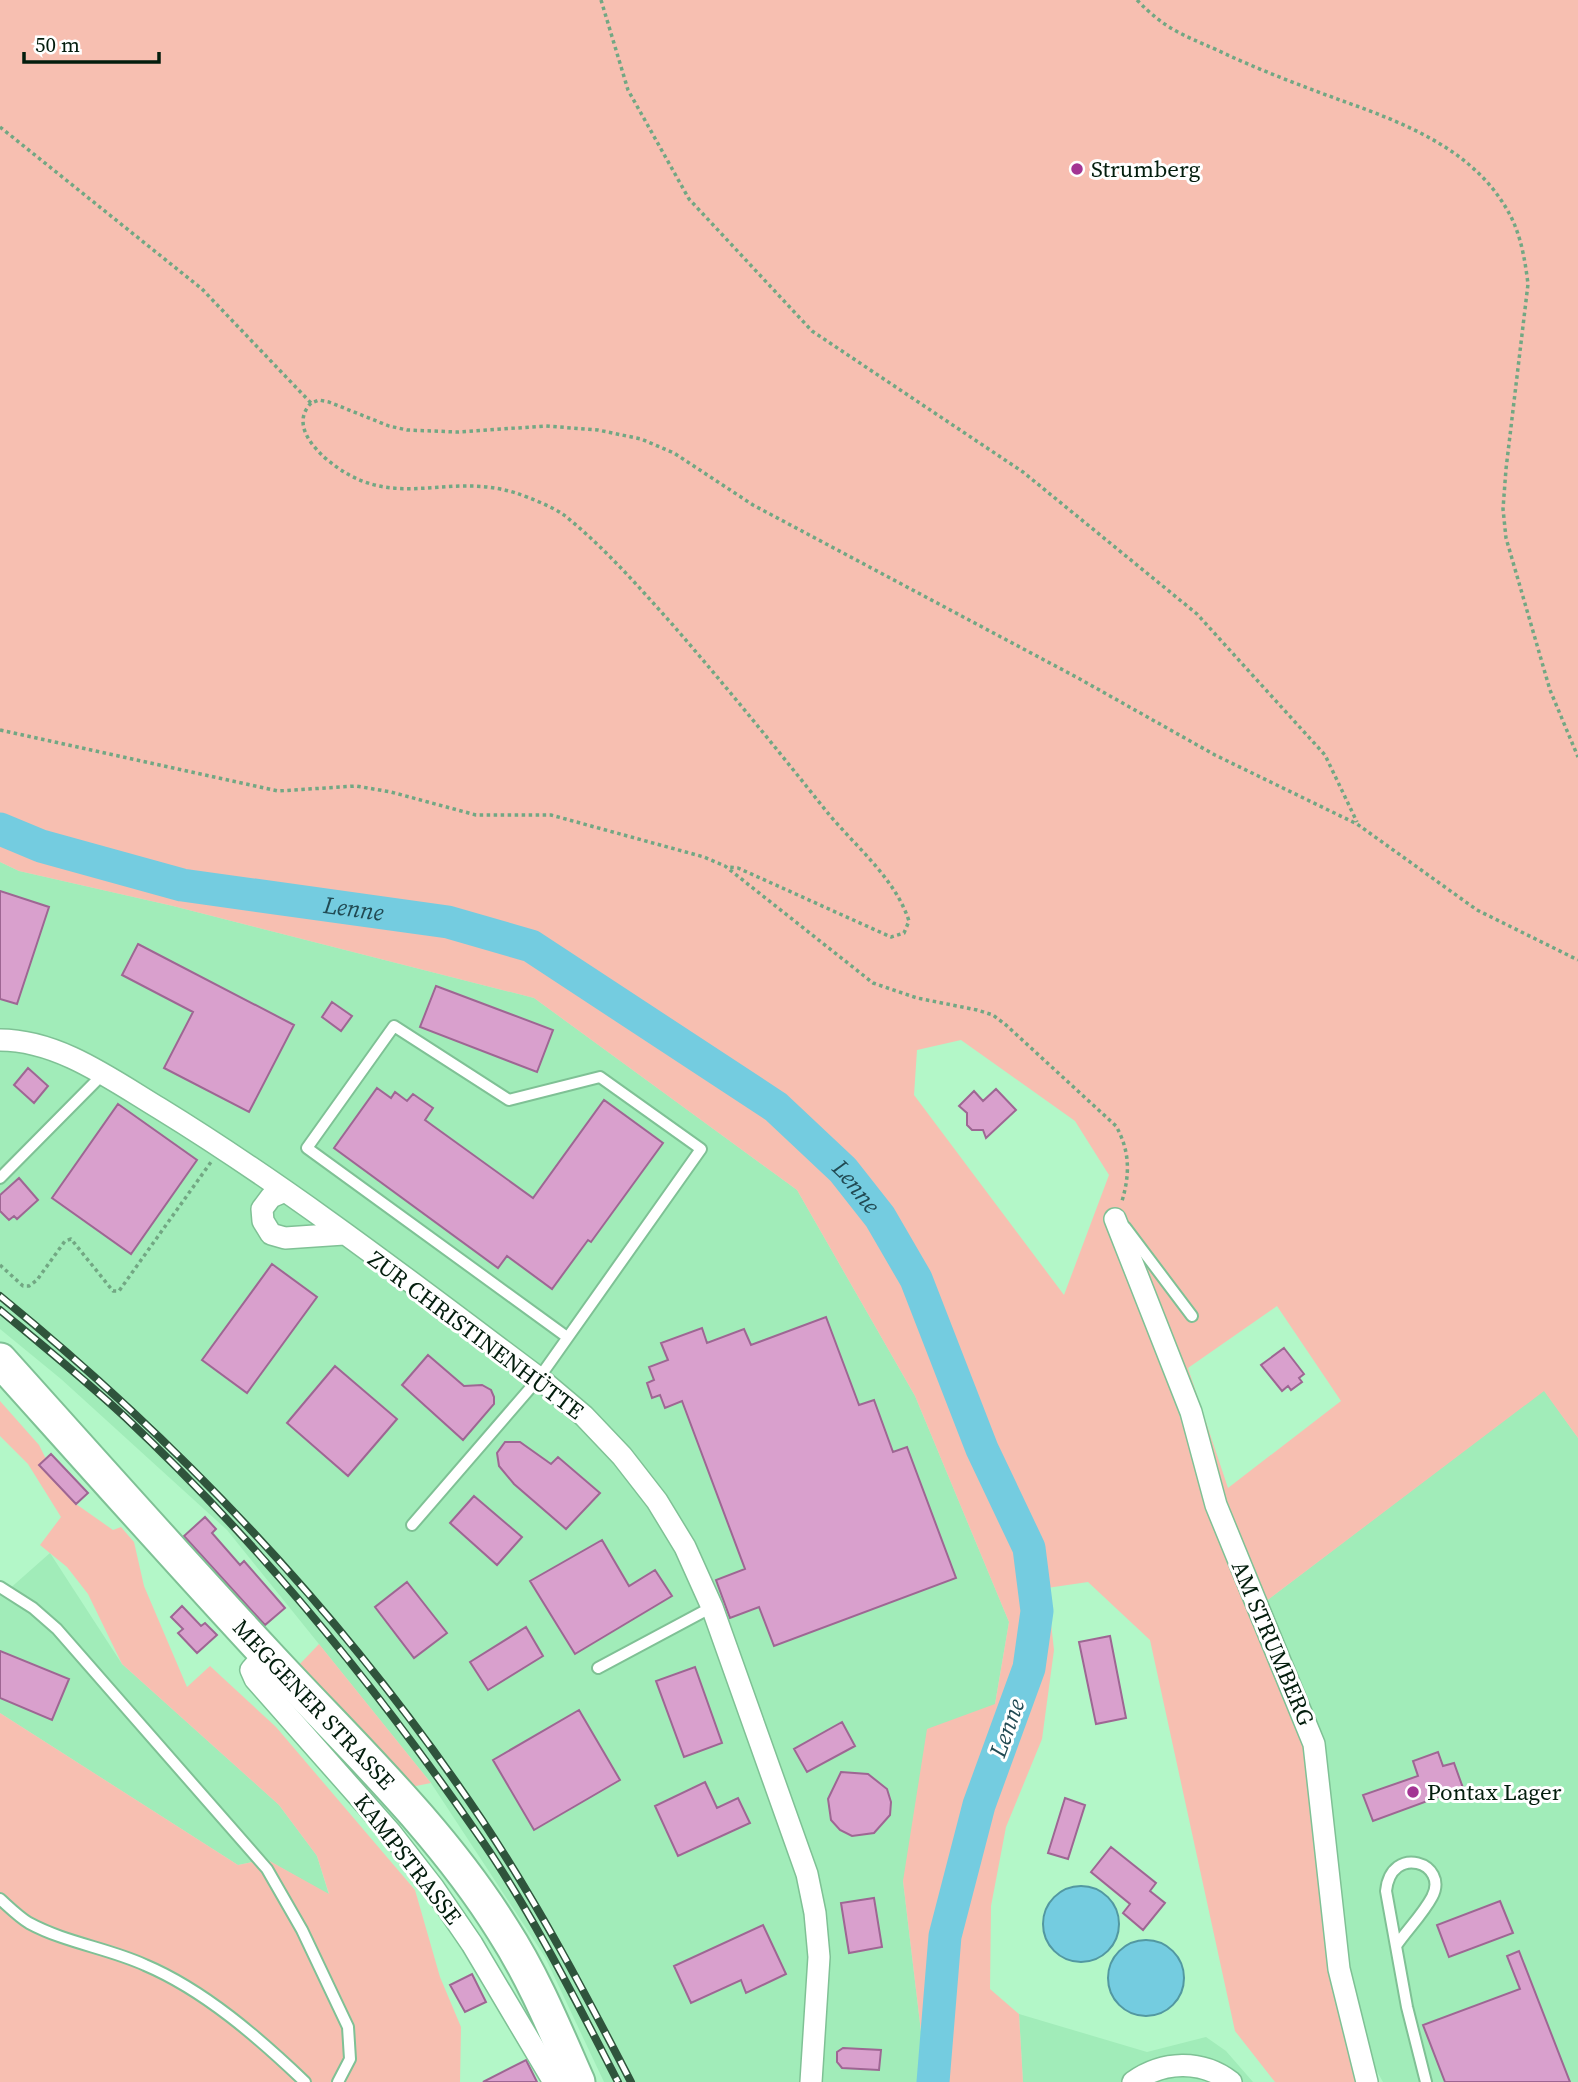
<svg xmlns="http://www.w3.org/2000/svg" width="1578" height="2082" font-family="'Source Serif 4',serif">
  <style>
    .built { fill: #a1ecb9 }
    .green { fill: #f7bfb1; fill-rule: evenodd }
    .water { fill: #74cce0; stroke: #5298a1; stroke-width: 2 }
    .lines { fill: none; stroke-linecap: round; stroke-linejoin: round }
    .river { stroke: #74cce0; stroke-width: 33 }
    .building { fill: #d9a0cd; stroke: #9e6693; stroke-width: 2 }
    .service-casing { stroke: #7fc195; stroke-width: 14 }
    .minor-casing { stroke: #7fc195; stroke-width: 24 }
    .primary-casing { stroke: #7fc195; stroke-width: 37 }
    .path { stroke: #72a783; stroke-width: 3.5; stroke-dasharray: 3.5 3.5; stroke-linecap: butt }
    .service { stroke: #fff; stroke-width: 10 }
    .minor { stroke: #fff; stroke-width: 21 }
    .primary { stroke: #fff; stroke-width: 33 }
    .rail-casing { stroke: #2f543c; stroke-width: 8 }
    .rail { stroke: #fff; stroke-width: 5; stroke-dasharray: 16; stroke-linecap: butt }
    .poi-dot { fill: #a33493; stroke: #fff; stroke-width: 2.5 }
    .labels { text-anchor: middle; stroke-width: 6; stroke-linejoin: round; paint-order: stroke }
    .poi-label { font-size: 23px; fill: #031d0d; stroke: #fff; text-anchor: start }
    .street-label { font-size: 23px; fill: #031d0d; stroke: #fff }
    .water-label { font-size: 24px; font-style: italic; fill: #214a53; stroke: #fff }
  </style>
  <rect width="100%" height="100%" fill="#b3f7c8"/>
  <path class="built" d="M 0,862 L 19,871 L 173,906 L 534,998 L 797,1190 L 915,1396 L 1009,1622 L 995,1704 L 903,1881 L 927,2082 L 604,2082 L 545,1957 L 431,1783 L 227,1530 L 61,1379 L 0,1329 Z
    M 1544,1390 L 1578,1438 L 1578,2082 L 1383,2082 L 1360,2042 L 1265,1602 Z
    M 50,1553 L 122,1664 L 279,1805 L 317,1856 L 329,1895 L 266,1859 L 238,1865 L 0,1713 L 0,1586 L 7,1591 Z
    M 1019,2014 L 1147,2052 L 1206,2037 L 1226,2051 L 1253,2082 L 1023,2082 Z"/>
  <path class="green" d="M 0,0 L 1578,0 L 1578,1438 L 1544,1391 L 1265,1602 L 1144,1313 L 1220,1532 L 1312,1758 L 1323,1900 L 1373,2082 L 1275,2082 L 1235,2031 L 1150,1640 L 1088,1582 L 1047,1588 L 1054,1650 L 1042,1739 L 1006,1827 L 991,1906 L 990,1989 L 1019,2014 L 1023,2082 L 927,2082 L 903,1881 L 927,1729 L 995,1704 L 1009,1622 L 915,1396 L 797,1190 L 534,998 L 173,906 L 19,871 L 0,862 ZM 961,1040 L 1075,1121 L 1109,1175 L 1064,1295 L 914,1095 L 917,1050 ZM 1277,1306 L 1341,1401 L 1228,1488 L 1188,1368 Z
    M 0,1401 L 39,1445 L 48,1463 L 76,1504 L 113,1530 L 121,1527 L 134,1542 L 144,1586 L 187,1687 L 210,1666 L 276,1727 L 415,1890 L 440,1977 L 461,2027 L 460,2082 L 0,2082 L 0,1713 L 238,1865 L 266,1859 L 329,1894 L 317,1856 L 279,1805 L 122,1664 L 88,1594 L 67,1567 L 40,1545 L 61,1517 L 28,1464 L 0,1436 Z
    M 319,1644 L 431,1783 L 411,1787 L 298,1666 Z"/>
  <path class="water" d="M1043 1924a38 38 0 1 1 76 0a38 38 0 1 1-76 0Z
    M1108 1978a38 38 0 1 1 76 0a38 38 0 1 1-76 0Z"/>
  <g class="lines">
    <path class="river" id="s1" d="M 0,829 L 41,846 L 182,885 L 448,922 L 531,946 L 776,1107 L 843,1170 L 880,1217 L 916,1279 L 982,1449 L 1029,1548 L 1037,1611 L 1029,1668 L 979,1805 L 945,1936 L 933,2082"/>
  </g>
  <path class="building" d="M 0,891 L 49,907 L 17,1004 L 0,999 Z
    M 138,944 L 294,1025 L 249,1112 L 164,1068 L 193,1012 L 122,975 Z
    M 436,986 L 553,1030 L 537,1072 L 420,1027 Z
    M 332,1002 L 352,1016 L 341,1031 L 322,1017 Z
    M 28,1068 L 48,1086 L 34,1103 L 14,1085 Z
    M 377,1088 L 391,1098 L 395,1092 L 407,1101 L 413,1094 L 433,1108 L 425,1120 L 533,1198 L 604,1100 L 663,1143 L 591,1242 L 588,1240 L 552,1289 L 507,1256 L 498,1268 L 334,1148 Z
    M 996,1089 L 1016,1110 L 986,1138 L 983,1130 L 972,1130 L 967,1125 L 967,1113 L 959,1106 L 974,1091 L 983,1101 Z
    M 118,1104 L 197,1160 L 131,1254 L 52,1198 Z
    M 19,1178 L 38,1200 L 17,1219 L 14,1216 L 9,1220 L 0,1211 L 0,1195 Z
    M 272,1264 L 317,1297 L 247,1393 L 202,1360 Z
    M 826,1317 L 859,1405 L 874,1400 L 893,1452 L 907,1447 L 956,1578 L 774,1646 L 759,1607 L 730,1618 L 716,1580 L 745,1569 L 682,1401 L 665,1408 L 660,1395 L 652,1398 L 647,1383 L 654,1380 L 649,1367 L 668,1360 L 661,1343 L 702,1328 L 707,1343 L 744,1329 L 751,1345 Z
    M 1284,1348 L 1304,1374 L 1299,1378 L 1302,1382 L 1291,1390 L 1288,1386 L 1282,1391 L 1261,1365 Z
    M 428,1355 L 464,1386 L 482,1385 L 491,1390 L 494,1397 L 494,1404 L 463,1440 L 402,1385 Z
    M 335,1366 L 397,1419 L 348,1476 L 287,1423 Z
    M 505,1442 L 520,1442 L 551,1464 L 558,1457 L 600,1493 L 566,1529 L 514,1484 L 499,1466 L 497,1453 Z
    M 51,1454 L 88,1493 L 76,1504 L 39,1465 Z
    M 474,1496 L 522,1537 L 497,1565 L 450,1523 Z
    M 205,1517 L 216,1529 L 212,1533 L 240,1565 L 244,1561 L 285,1608 L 265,1625 L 184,1536 Z
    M 602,1540 L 629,1586 L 655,1570 L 672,1596 L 575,1654 L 530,1581 Z
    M 407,1582 L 447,1633 L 414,1658 L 375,1607 Z
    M 182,1606 L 201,1626 L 205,1623 L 217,1635 L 197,1653 L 178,1633 L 183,1629 L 171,1617 Z
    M 526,1627 L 543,1656 L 488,1690 L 470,1662 Z
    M 1110,1636 L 1126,1718 L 1096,1724 L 1079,1642 Z
    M 0,1651 L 69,1679 L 52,1720 L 0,1698 Z
    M 695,1667 L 722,1743 L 684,1757 L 656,1681 Z
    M 579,1710 L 620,1780 L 534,1830 L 493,1760 Z
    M 842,1722 L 855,1746 L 807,1772 L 794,1749 Z
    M 1438,1752 L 1443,1766 L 1454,1763 L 1463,1788 L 1373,1821 L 1363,1795 L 1418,1776 L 1413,1761 Z
    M 841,1772 L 868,1774 L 887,1789 L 891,1802 L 890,1815 L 874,1833 L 852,1836 L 840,1830 L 831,1820 L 828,1799 Z
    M 705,1782 L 717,1808 L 738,1798 L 750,1823 L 678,1856 L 655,1806 Z
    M 1065,1798 L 1085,1805 L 1068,1859 L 1048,1853 Z
    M 1111,1847 L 1156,1883 L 1150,1891 L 1165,1903 L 1143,1930 L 1123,1913 L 1130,1904 L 1091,1872 Z
    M 874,1898 L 882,1947 L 849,1953 L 841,1903 Z
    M 1500,1901 L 1513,1933 L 1449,1957 L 1437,1925 Z
    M 763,1925 L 786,1974 L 746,1993 L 741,1980 L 691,2003 L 674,1966 Z
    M 1519,1951 L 1570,2082 L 1445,2082 L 1423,2025 L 1520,1989 L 1507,1956 Z
    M 472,1974 L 486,2002 L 465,2012 L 450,1985 Z
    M 843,2048 L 881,2050 L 879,2070 L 842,2068 L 837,2062 L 837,2052 Z
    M 526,2060 L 537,2082 L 483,2082 Z"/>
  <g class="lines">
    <defs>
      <path id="service" d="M 0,1178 L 103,1074
        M 1125,1227 L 1192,1316
        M 412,1525 L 539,1378 L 701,1149 L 600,1077 L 509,1100 L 394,1026 L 307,1148 L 567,1337
        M 0,1587 L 33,1608 L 57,1629 L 267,1869 L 302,1930 L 348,2027 L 350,2059 L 338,2082
        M 598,1668 L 712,1607
        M 0,1899 C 9,1907 19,1917 29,1923 C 66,1943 108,1948 145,1965 C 204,1990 259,2038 305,2082
        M 1396,1946 C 1407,1930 1423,1914 1432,1897 C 1450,1863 1391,1843 1386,1891 L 1407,2007 L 1426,2082"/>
      <path id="minor" d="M 0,1040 C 58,1040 111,1079 159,1108 C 291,1189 415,1285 539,1378 L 584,1416 L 622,1456 L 657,1501 L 685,1547 L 712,1607 L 807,1874 L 815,1913 L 819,1957 L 811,2082
        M 285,1191 L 271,1197 L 262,1209 L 263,1221 L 271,1234 L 285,1238 L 344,1234
        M 1115,1219 L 1191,1412 L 1216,1505 L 1314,1744 L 1339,1969 L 1367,2082
        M 265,1654 L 251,1670 L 255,1679 L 391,1833 L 433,1887 L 472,1944 L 554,2082
        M 1133,2082 C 1163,2061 1201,2059 1231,2082"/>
      <g id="primary">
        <path id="s2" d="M 0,1360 C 88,1458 176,1557 266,1654 C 348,1743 439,1827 503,1930 C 534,1978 555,2030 578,2082"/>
      </g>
    </defs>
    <use href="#service" class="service-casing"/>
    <use href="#minor" class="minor-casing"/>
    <use href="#primary" class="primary-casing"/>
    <path class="path" d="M 601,0 L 628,90 L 689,199 L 812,331 L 1023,472 L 1197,614 L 1325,755 L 1357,822
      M 1137,0 C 1165,29 1181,34 1217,50 C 1257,69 1299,85 1340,100 C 1404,123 1474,149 1509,213 C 1521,235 1525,260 1528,284 L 1506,469 L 1503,509 L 1506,538 L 1550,690 L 1578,757
      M 0,127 L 202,289 L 311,403 L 319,400 L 329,402 L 389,426 L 407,430 L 458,432 L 546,426 L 598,430 L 641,439 L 674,453 L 753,505 L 1078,678 L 1215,755 L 1357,824 L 1477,910 L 1578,960
      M 311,403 C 293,422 309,443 324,457 C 391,516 443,470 516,493 C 530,498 551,506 564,515 C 604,547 638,586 672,624 C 725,685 776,748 827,812 C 855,846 895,878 909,921 L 904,933 L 891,937 L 738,868 L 727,867
      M 0,730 L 278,791 L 356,786 L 391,792 L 476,815 L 551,815 L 704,857 L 725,866 L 873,983 L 917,998 L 977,1010 L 993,1015 L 1006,1025 L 1116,1126 C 1130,1151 1130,1174 1122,1201
      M 0,1265 L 23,1286 L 29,1286 L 37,1280 L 65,1241 L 71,1239 L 113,1291 L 119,1291 L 211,1162"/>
    <use href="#service" class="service"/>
    <use href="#minor" class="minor"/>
    <use href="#primary" class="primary"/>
    <defs>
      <path id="rail" d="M 0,1296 C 185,1447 349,1622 482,1820 C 538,1904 585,1993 631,2082
        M 0,1310 C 42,1345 85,1380 125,1417 C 256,1540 372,1681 474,1829 C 529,1907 574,1997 618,2082"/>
    </defs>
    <use href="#rail" class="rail-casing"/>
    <use href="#rail" class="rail"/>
  </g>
  <g class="poi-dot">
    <circle cx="1077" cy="169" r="7"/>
    <circle cx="1413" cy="1792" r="7"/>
  </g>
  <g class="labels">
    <g class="poi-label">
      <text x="1091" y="177">Strumberg</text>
      <text x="1427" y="1800">Pontax Lager</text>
    </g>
    <g class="street-label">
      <text transform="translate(476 1335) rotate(37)" y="8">ZUR CHRISTINENHÜTTE</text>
      <text transform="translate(1273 1643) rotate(67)" y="8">AM STRUMBERG</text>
      <text dy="8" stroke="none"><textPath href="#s2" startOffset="466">MEGGENER STRASSE</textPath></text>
      <text transform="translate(408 1859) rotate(52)" y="8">KAMPSTRASSE</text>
    </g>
    <g class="water-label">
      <text dy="8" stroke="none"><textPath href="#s1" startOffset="364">Lenne</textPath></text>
      <text dy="8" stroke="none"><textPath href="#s1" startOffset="952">Lenne</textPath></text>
      <text transform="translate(1007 1728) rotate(-70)" y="8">Lenne</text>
    </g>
  </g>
  <path d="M24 52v10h135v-10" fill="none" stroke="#031d0d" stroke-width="3.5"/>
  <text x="35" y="52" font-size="21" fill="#031d0d" stroke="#ffffff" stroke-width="5" paint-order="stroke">50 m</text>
</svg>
